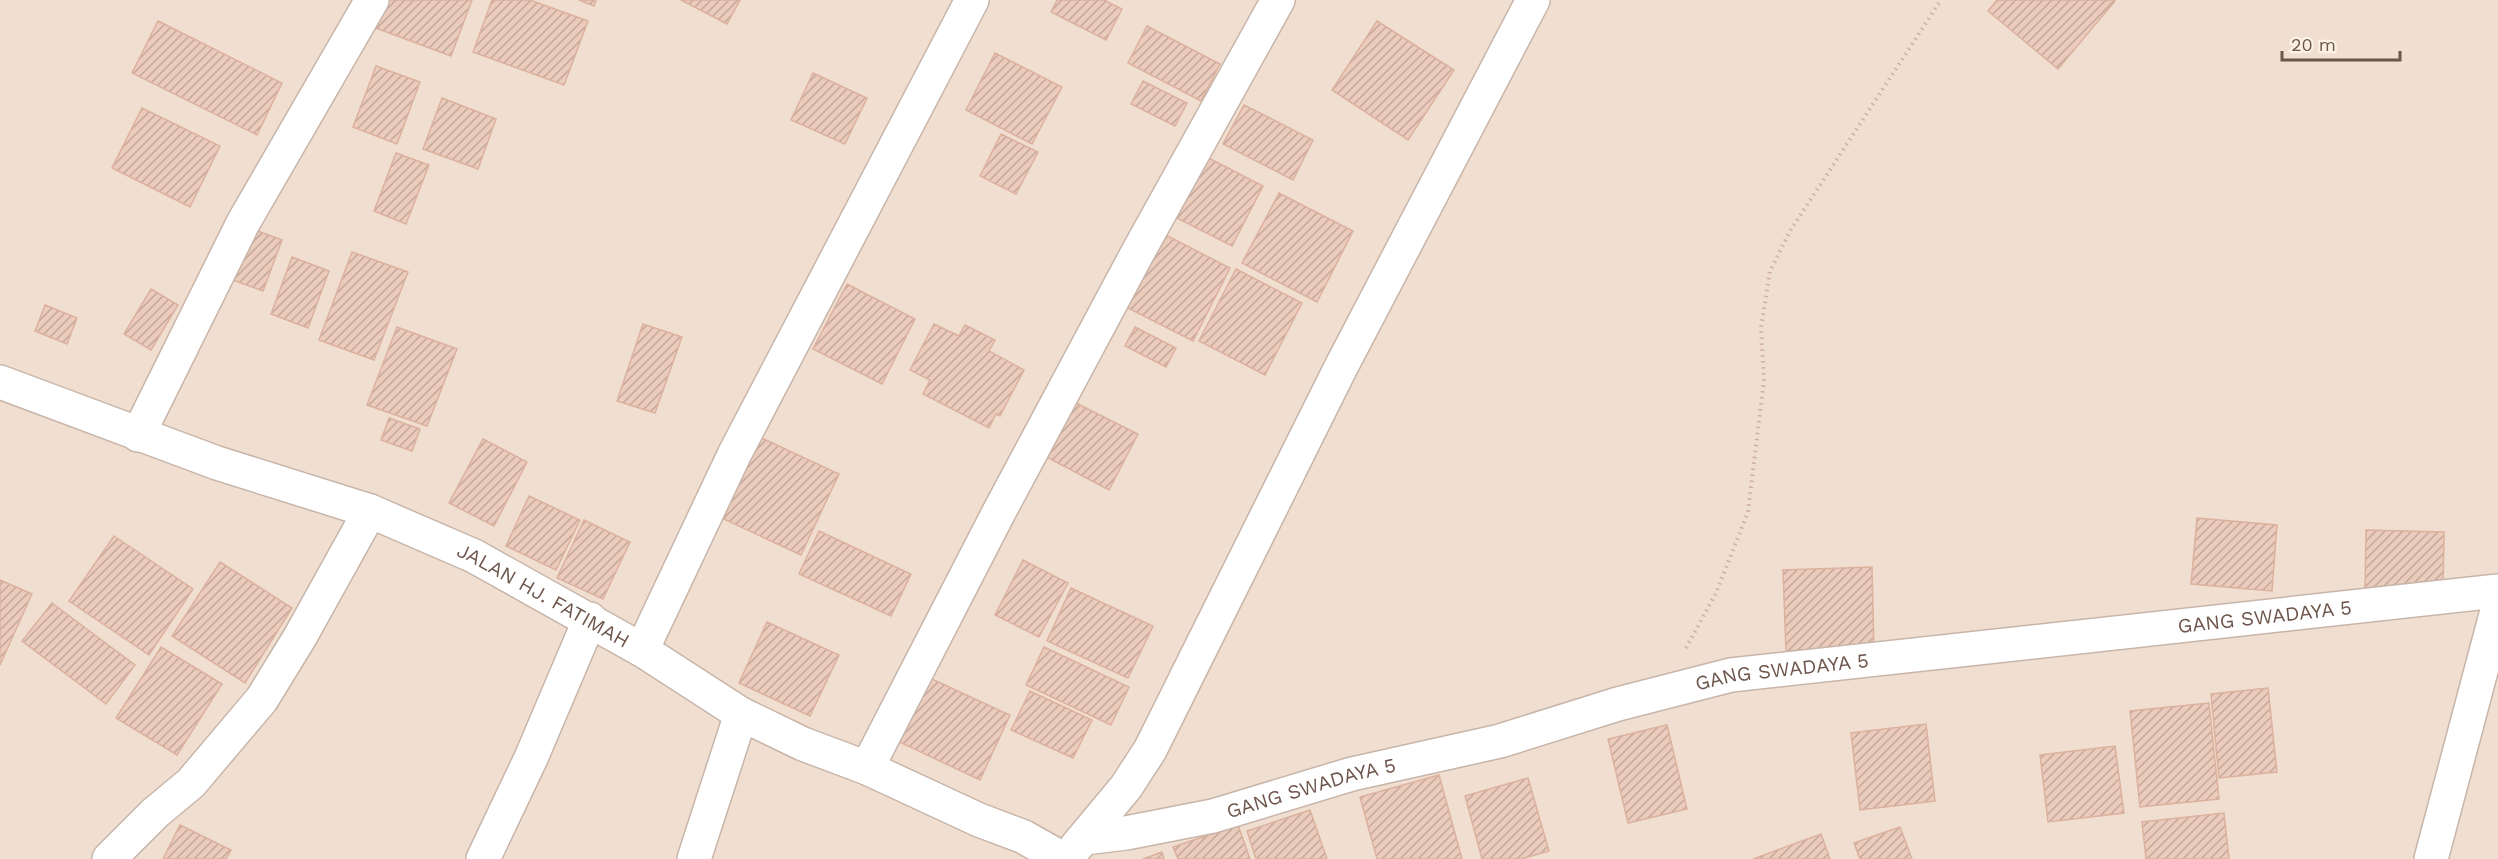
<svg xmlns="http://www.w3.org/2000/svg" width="2498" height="859" font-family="'Work Sans',sans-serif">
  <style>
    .residential { fill: #f0dfd0 }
    .building { fill: url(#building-hatch); stroke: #dcb19e; stroke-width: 1.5 }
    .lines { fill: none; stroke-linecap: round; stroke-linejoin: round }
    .minor-casing { stroke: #c8b5aa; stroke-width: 36 }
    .path { stroke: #cfafa0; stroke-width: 4; stroke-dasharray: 1.5 4.5; stroke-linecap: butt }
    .minor { stroke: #fff; stroke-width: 33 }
    .labels { text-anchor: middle; stroke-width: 6; stroke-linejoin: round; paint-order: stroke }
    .street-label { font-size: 20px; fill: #6d554b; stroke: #fdf2e6 }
  </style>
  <defs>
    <pattern id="building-hatch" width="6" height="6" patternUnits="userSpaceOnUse" patternTransform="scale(1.5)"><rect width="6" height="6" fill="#ebcbbc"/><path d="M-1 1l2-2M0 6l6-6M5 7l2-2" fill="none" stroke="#c3a89b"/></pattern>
  </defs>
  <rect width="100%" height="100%" fill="#f9eee1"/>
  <path class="residential" d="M 0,0 L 2498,0 L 2498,859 L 0,859 Z"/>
  <path class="building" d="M 383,0 L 472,0 L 451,56 L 373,27 Z
    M 492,0 L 530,0 L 588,21 L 564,85 L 473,52 Z
    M 579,0 L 596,0 L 594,6 Z
    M 681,0 L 740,0 L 727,24 Z
    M 1057,0 L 1104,0 L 1122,9 L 1106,40 L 1051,12 Z
    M 1997,0 L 2113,0 L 2115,1 L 2058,69 L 1988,11 Z
    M 158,21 L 282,83 L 257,135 L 132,73 Z
    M 1377,21 L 1454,70 L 1408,140 L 1332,90 Z
    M 1147,26 L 1220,64 L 1201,101 L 1128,63 Z
    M 995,53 L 1062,87 L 1032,144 L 966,110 Z
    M 376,66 L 420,82 L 397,144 L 353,127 Z
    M 813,73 L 867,98 L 845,144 L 791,120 Z
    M 1143,81 L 1187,103 L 1175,126 L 1131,104 Z
    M 442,98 L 496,119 L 478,169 L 423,149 Z
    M 1244,105 L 1313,140 L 1293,180 L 1223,144 Z
    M 142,108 L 220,146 L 190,207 L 112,168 Z
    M 1001,134 L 1038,152 L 1016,194 L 980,176 Z
    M 1197,152 L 1263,186 L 1232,246 L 1165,212 Z
    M 396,153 L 429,165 L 406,224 L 374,211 Z
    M 1279,193 L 1353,231 L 1317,302 L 1242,263 Z
    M 250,228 L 282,240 L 263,291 L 230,279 Z
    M 1156,230 L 1230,268 L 1193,341 L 1118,303 Z
    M 352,252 L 408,272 L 374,360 L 319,340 Z
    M 292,257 L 329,271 L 308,328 L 271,314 Z
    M 1236,269 L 1302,303 L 1265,375 L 1199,341 Z
    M 847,284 L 915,319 L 882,384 L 813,349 Z
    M 151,289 L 178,305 L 151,350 L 124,334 Z
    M 45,305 L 77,318 L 67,344 L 35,331 Z
    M 643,324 L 682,337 L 655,413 L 617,401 Z
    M 934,324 L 959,336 L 965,325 L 995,340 L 989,351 L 1024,370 L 1000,416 L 996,414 L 989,428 L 923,394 L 930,380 L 910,370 Z
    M 397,327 L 457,349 L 427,426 L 367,405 Z
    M 1135,327 L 1176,348 L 1166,367 L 1125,346 Z
    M 1068,399 L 1138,434 L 1109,490 L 1039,453 Z
    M 389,418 L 420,429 L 412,451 L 381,440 Z
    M 753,434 L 839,474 L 801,555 L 715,515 Z
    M 483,439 L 527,462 L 494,526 L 449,503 Z
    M 529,496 L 580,520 L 556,570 L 506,546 Z
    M 2197,518 L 2277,525 L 2272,591 L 2191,584 Z
    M 584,520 L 630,542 L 603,599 L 557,578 Z
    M 2366,530 L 2444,532 L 2443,593 L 2365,592 Z
    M 819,531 L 911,574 L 891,616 L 799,574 Z
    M 114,536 L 193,589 L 149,655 L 69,601 Z
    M 1023,560 L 1068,583 L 1039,637 L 995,615 Z
    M 220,562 L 292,608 L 245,683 L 172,636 Z
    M 1872,567 L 1874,648 L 1786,651 L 1783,570 Z
    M 0,580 L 32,594 L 0,665 Z
    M 1071,588 L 1153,626 L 1128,678 L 1047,641 Z
    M 52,603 L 135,665 L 106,704 L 22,641 Z
    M 767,622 L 839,655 L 810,716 L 739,683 Z
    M 161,647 L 222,684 L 177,755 L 116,718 Z
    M 1044,647 L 1129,687 L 1111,725 L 1026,685 Z
    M 921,674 L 1010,715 L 980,780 L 891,738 Z
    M 2268,688 L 2277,772 L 2219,778 L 2211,694 Z
    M 1030,691 L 1092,720 L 1073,758 L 1011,730 Z
    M 2209,703 L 2219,799 L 2140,807 L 2130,711 Z
    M 1926,724 L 1935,801 L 1860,810 L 1851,733 Z
    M 1667,725 L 1687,809 L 1628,823 L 1608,739 Z
    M 2115,746 L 2124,813 L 2048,822 L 2040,755 Z
    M 1439,775 L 1462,859 L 1377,859 L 1360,797 Z
    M 1528,778 L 1549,851 L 1521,859 L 1482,859 L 1465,796 Z
    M 1310,810 L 1327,859 L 1256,859 L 1247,831 Z
    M 2224,813 L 2229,859 L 2146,859 L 2142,822 Z
    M 180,825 L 231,850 L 226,859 L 163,859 Z
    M 1238,825 L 1250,859 L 1178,859 L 1173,847 Z
    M 1900,827 L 1912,859 L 1860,859 L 1854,843 Z
    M 1821,834 L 1830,859 L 1753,859 Z
    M 1162,852 L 1164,859 L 1143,859 Z"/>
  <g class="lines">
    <defs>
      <g id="minor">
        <path id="s1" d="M 0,382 L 217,463 L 370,511 L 474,556 L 642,650 L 741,714 L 803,744 L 867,768 L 979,820 L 1024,837 L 1063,859"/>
        <path d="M 138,435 L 243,223 L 372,0"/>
        <path d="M 642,650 L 734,455 L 972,0"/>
        <path d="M 867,768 L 999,512 L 1138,252 L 1278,0"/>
        <path id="s2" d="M 1085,838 L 1126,833 L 1213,816 L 1352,774 L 1500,741 L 1618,704 L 1731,675 L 2498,591"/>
        <path d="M 1076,847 L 1126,787 L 1150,750 L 1341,367 L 1533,0"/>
        <path d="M 109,859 L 155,813 L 191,783 L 262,699 L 300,637 L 370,511"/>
        <path d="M 483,859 L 531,758 L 590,619"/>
        <path d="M 694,859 L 741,714"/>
        <path d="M 2431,859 L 2498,607"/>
      </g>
    </defs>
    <use href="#minor" class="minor-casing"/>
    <path class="path" d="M 1686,648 L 1716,593 L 1748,512 L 1764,380 L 1761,328 L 1770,271 L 1790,231 L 1941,0"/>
    <use href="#minor" class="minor"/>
  </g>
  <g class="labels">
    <g class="street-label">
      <text dy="7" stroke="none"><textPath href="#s1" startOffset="585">JALAN HJ. FATIMAH</textPath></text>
      <text dy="7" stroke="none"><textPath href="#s2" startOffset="1204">GANG SWADAYA 5</textPath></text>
      <text dy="7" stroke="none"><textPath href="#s2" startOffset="718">GANG SWADAYA 5</textPath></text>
      <text dy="7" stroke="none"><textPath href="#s2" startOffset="232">GANG SWADAYA 5</textPath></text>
    </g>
  </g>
  <path d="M2282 51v9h118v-9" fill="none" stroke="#6d554b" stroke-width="3"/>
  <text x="2291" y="51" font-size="18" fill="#6d554b" stroke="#fdf2e6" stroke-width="4.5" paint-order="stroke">20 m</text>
</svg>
